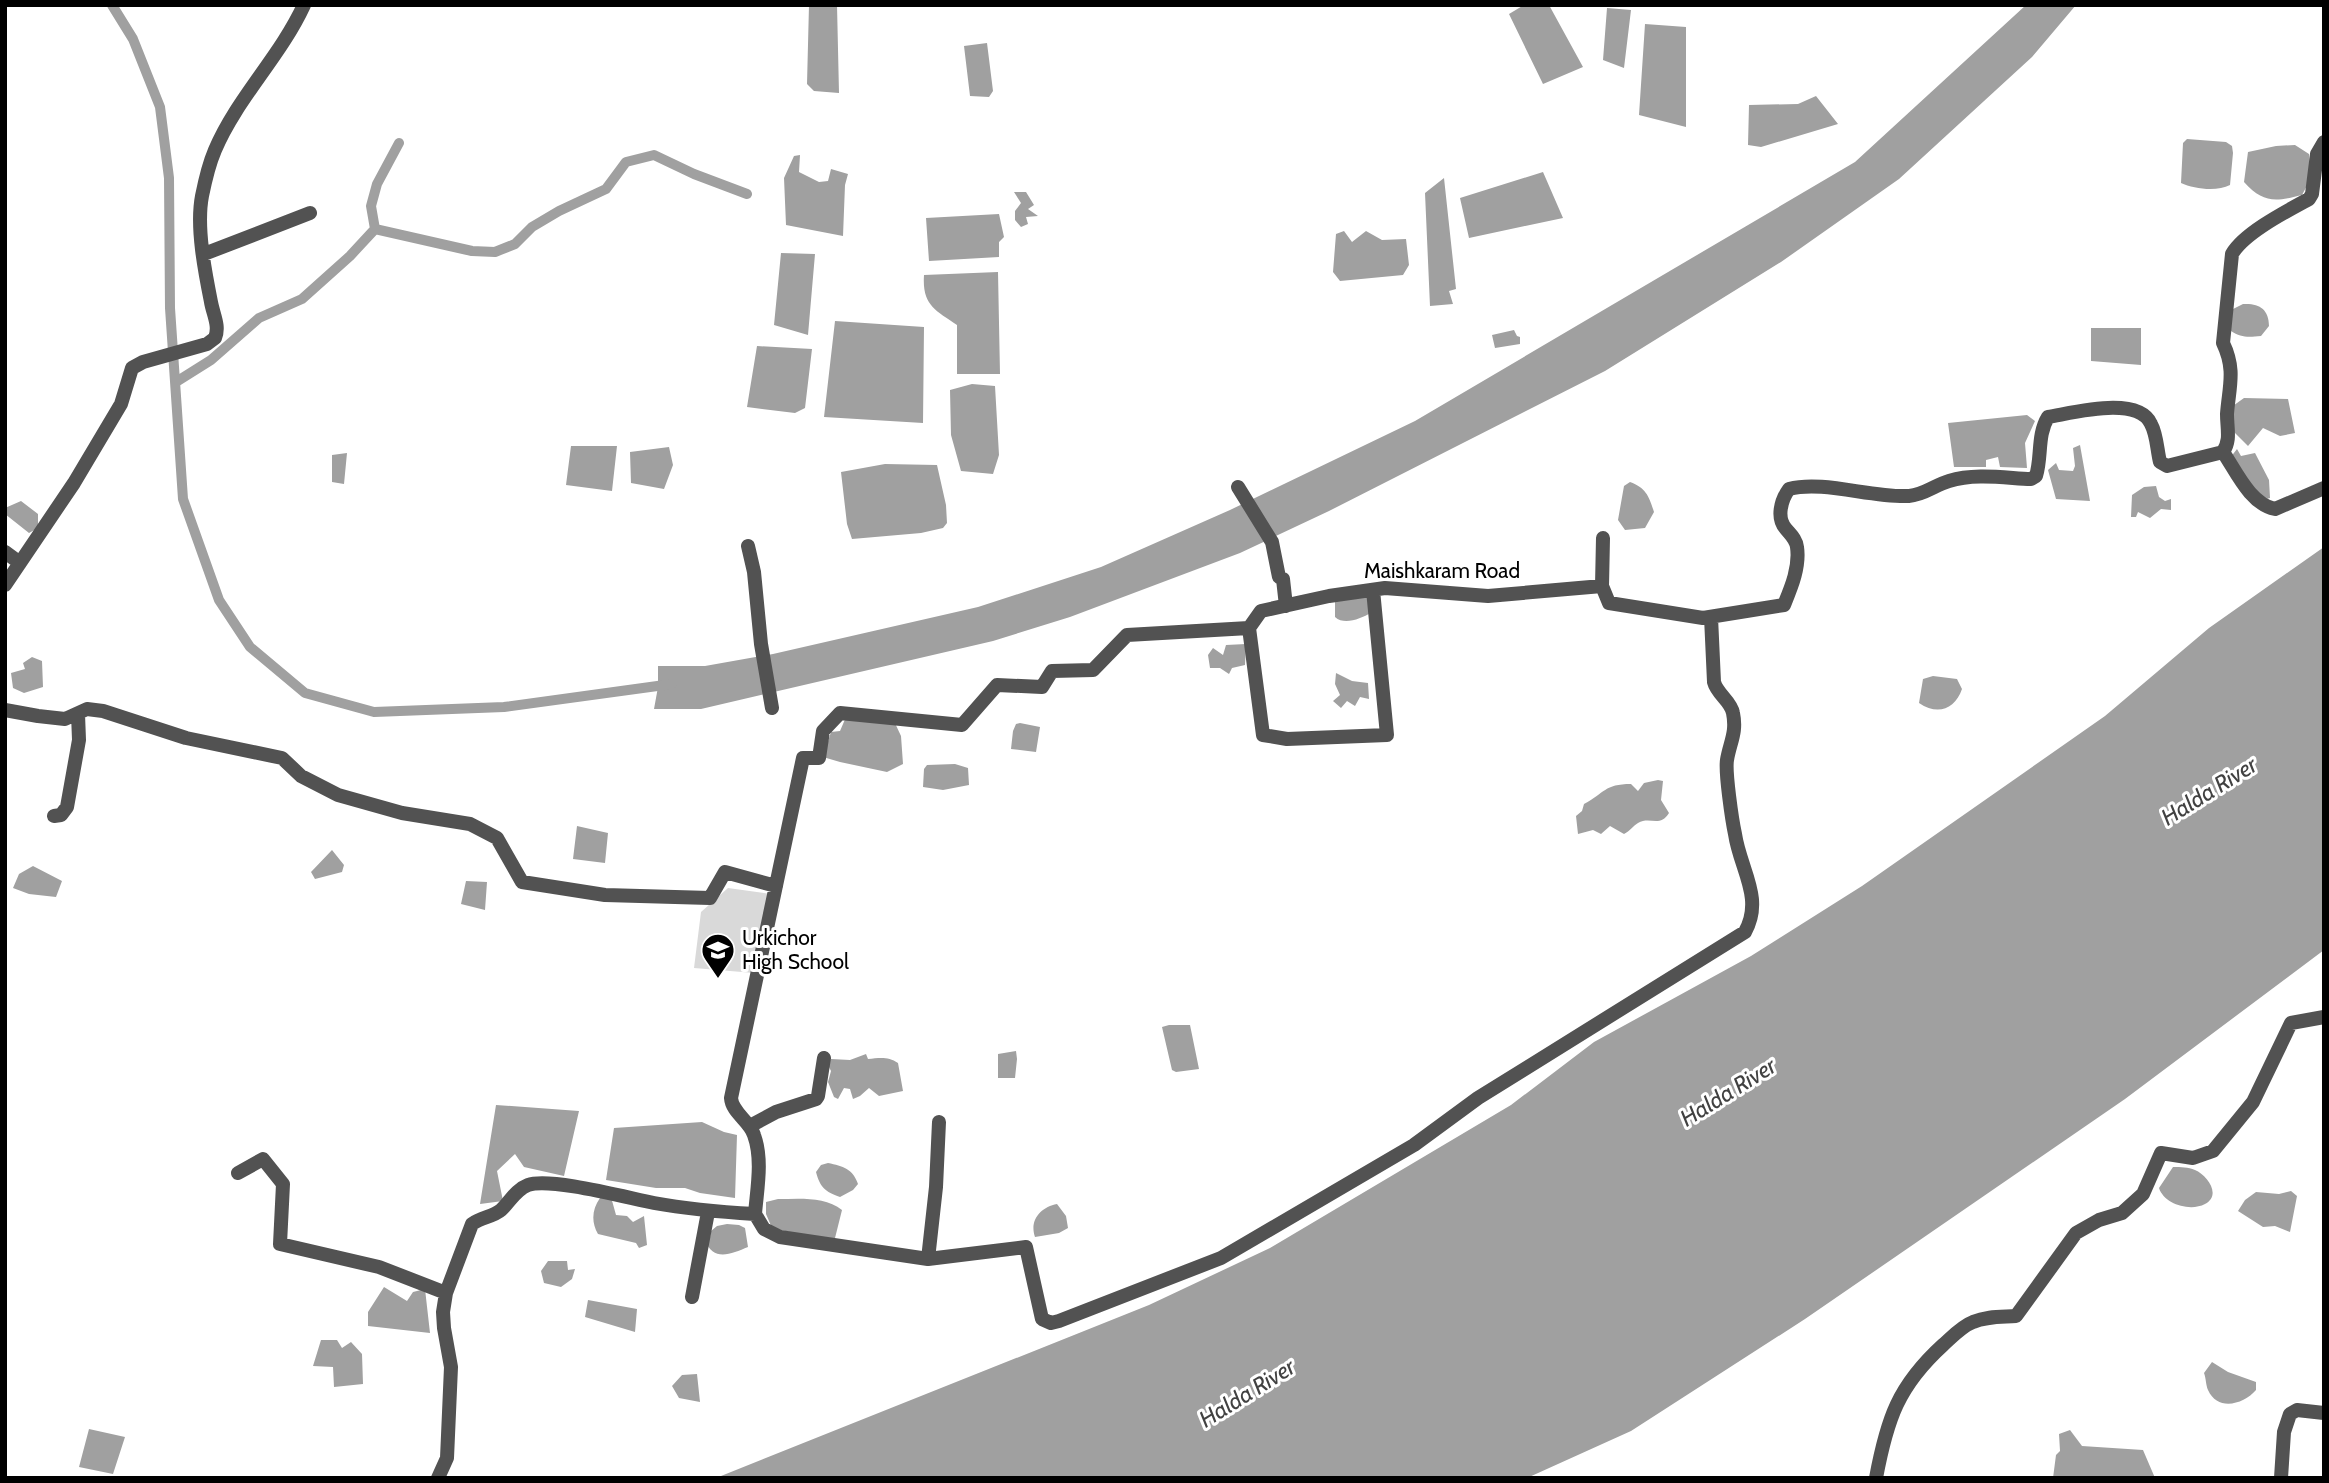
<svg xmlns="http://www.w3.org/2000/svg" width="2329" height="1483" font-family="Cabin,sans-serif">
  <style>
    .green { fill: #d9d9d9 }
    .water { fill: #a0a0a0 }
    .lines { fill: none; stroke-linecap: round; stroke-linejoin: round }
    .canal { stroke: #a0a0a0; stroke-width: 10 }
    .minor { stroke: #525252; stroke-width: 14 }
    .labels { text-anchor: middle; stroke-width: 6; stroke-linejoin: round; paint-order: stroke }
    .street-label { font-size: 21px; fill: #000; stroke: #fff }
    .poi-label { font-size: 21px; fill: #000; stroke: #fff; text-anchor: start }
    .water-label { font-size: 23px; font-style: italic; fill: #414141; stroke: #fff }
  </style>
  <rect width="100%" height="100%" fill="#fff"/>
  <path class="green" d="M 728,888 L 771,894 L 754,973 L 694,968 L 701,912 Z"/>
  <path class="water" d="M 809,5 L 837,5 L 839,93 L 814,91 L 807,84 Z
    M 1524,5 L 1549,5 L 1583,67 L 1543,84 L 1509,14 Z
    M 2026,5 L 2076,5 L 2032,57 L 1899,179 L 1781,262 L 1605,371 L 1329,511 L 1240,553 L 1070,617 L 993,641 L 701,709 L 654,709 L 658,687 L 658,666 L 705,666 L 773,654 L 978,607 L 1101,567 L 1230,510 L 1415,421 L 1855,162 Z
    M 1607,8 L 1631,10 L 1624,68 L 1603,60 Z
    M 1645,24 L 1686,27 L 1686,127 L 1639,115 Z
    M 987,43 L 993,91 L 989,97 L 970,96 L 964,46 Z
    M 1816,96 L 1838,124 L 1761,147 L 1748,145 L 1749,105 L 1798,104 Z
    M 2187,139 L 2226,142 L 2232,146 L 2233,153 L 2230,185 C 2217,192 2194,189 2181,183 L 2183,143 Z
    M 2295,145 L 2309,154 L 2311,178 L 2302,195 C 2275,202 2263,203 2244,182 L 2248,152 L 2276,146 Z
    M 800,155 L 799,172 L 819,182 L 828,181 L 831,169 L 848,174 L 845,185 L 843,236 L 786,225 L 784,178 L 794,156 Z
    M 1543,172 L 1563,218 L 1469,238 L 1460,198 Z
    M 1444,178 L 1456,289 L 1449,291 L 1453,304 L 1430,306 L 1425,193 Z
    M 1014,192 L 1026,192 L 1034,205 L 1028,209 L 1038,216 L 1026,217 L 1028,224 L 1021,227 L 1015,220 L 1015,211 L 1021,203 Z
    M 999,214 L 1004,237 L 999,242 L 999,257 L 929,261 L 926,218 Z
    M 1344,231 L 1352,242 L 1366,231 L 1382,240 L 1406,239 L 1409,265 L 1403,275 L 1340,281 L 1333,272 L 1336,234 Z
    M 781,253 L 815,254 L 808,335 L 774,325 Z
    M 998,272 L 1000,374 L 957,374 L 957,325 C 935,310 922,305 924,275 Z
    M 2243,304 C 2259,303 2269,309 2269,326 L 2261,336 C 2249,337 2241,338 2231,331 L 2231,310 Z
    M 835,321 L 924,327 L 923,423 L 824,417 Z
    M 2091,328 L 2141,328 L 2141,365 L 2091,361 Z
    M 1514,330 L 1517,336 L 1520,337 L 1520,344 L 1495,348 L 1492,335 Z
    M 757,346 L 812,349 L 805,408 L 795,413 L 747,407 Z
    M 972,384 L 995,386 L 999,455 L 993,474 L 961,471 L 951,435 L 950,390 Z
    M 2244,398 L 2288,399 L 2295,433 L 2280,436 L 2263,428 L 2248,446 L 2232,430 L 2230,408 Z
    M 2027,415 L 2035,421 L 2025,443 L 2027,468 L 2000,467 L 1998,457 L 1986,460 L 1986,467 L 1954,467 L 1948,423 Z
    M 2080,445 L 2090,501 L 2056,499 L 2048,470 L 2056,463 L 2059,470 L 2073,471 L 2075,466 L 2073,448 Z
    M 571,446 L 617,446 L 612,491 L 566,485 Z
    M 669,447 L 673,465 L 664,489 L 631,483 L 630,452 Z
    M 2237,449 L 2241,456 L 2255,453 L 2269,480 L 2270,498 L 2263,500 L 2230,458 Z
    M 347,453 L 344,484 L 332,482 L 332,455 Z
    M 885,464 L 937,465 L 946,505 L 947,523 L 943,528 L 921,533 L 852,539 L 847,524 L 841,472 Z
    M 1630,482 C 1646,488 1649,496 1654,512 L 1645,528 L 1625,530 L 1618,520 L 1624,486 Z
    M 2156,486 L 2159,497 L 2165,501 L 2171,499 L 2171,510 L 2161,509 L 2150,518 L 2138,512 L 2136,517 L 2131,517 L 2132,495 L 2144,487 Z
    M 21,501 L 38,514 L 38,528 L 29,533 L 5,514 L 5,508 Z
    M 2324,547 L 2324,950 L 2125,1099 L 1805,1319 L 1631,1431 L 1527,1478 L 716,1478 L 1149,1305 L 1270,1248 L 1511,1105 L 1594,1042 L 1751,956 L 1862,886 L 2105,716 L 2209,628 Z
    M 1366,597 L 1370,599 L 1371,613 C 1361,618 1345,626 1335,617 L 1335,601 Z
    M 1246,644 L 1245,665 L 1232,668 L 1229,674 L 1220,668 L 1210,668 L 1208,655 L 1213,648 L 1223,655 L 1226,645 Z
    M 32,657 L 42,661 L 43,687 L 24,693 L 13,688 L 11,673 L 25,669 L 23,663 Z
    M 1336,673 L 1352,681 L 1368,683 L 1369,699 L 1360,697 L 1355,706 L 1347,701 L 1341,708 L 1333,701 L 1340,695 L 1335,684 Z
    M 1933,676 L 1957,679 L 1962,689 C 1955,709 1938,716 1919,703 L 1923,679 Z
    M 846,717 L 894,721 L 901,736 L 903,764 L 887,772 L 840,762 L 823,757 L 831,732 L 840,731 Z
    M 1020,723 L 1040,727 L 1036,752 L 1011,749 L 1013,731 L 1016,724 Z
    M 955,764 L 968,768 L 969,785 L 943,790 L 923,787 L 924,769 L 927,765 Z
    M 1658,780 L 1663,781 L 1661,800 L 1669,813 C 1660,828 1650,816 1638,823 C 1633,826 1630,831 1624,834 L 1610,826 L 1601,834 L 1593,830 L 1578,834 L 1576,816 L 1582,811 L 1584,804 C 1605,793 1604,784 1631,784 L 1638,791 L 1644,783 Z
    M 577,826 L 608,833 L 605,863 L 573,859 Z
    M 332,850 L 344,865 L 342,872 L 315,879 L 311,872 Z
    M 33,866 L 62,881 L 56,897 L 29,894 L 13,888 L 19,874 Z
    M 466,881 L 487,882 L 485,910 L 461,904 Z
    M 1169,1025 L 1190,1025 L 1199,1069 L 1176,1072 L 1172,1070 L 1162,1027 Z
    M 1016,1051 L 1017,1059 L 1015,1078 L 998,1078 L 998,1054 Z
    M 866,1054 L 868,1059 C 879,1058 888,1056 898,1063 L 903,1091 L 879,1096 L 869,1088 L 860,1096 L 853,1099 L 850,1089 L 844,1088 L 838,1099 L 834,1097 L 828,1082 L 831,1071 L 827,1063 L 831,1059 L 850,1060 Z
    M 496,1105 L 579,1111 L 564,1176 L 524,1167 L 515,1154 L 497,1171 L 503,1201 L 480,1204 Z
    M 702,1122 L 724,1132 L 737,1135 L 735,1198 L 700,1193 L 685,1188 L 656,1188 L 606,1180 L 614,1128 Z
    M 828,1163 C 843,1166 853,1169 858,1184 L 853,1190 L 840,1197 C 825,1192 820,1187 816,1172 L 821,1165 Z
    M 2173,1167 C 2181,1167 2188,1167 2195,1170 C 2207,1175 2222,1195 2205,1204 C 2190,1212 2164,1204 2159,1188 Z
    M 2291,1191 L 2297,1196 L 2290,1232 L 2275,1226 L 2263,1227 L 2238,1211 L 2245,1200 L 2256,1192 L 2279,1194 Z
    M 611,1197 L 616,1215 L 627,1216 L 633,1222 L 644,1216 L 647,1245 L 639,1248 L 636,1243 L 598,1234 C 591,1222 592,1209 600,1198 Z
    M 778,1199 C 799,1199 825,1196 842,1210 L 834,1242 L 772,1228 L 766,1214 L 766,1202 Z
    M 1057,1204 L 1066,1216 L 1068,1228 L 1059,1233 L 1035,1237 C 1029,1220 1041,1207 1057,1204 Z
    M 727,1224 L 739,1225 L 745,1228 L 748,1247 C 731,1254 713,1262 705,1240 L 710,1237 L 711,1231 L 717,1226 Z
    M 548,1261 L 567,1261 L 568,1270 L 575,1269 L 572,1279 L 561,1287 L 544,1283 L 541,1271 Z
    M 384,1287 L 407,1301 L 413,1292 L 425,1289 L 430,1333 L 368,1326 L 368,1312 Z
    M 588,1300 L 637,1309 L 635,1332 L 585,1317 Z
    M 321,1340 L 337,1340 L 342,1348 L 351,1342 L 362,1354 L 363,1384 L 334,1387 L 333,1367 L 313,1366 Z
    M 2212,1362 L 2228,1372 L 2256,1382 L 2256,1390 C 2244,1404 2218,1412 2208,1390 C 2206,1386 2206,1378 2204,1373 Z
    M 697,1374 L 700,1402 L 679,1398 L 672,1386 L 682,1375 Z
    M 89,1429 L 125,1437 L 113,1474 L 79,1467 Z
    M 2070,1430 L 2082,1446 L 2143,1450 L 2155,1478 L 2053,1478 L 2056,1455 L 2060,1451 L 2059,1434 Z"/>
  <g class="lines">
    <path class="canal" d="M 112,5 L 133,39 L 160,107 L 169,178 L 170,308 L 183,499 L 219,600 L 250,647 L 305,693 L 374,712 L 504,707 L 672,684
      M 375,229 L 371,206 L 377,184 L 399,143
      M 176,382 L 211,360 L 259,318 L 302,299 L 350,256 L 375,229 L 472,251 L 495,252 L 515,244 L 532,227 L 559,211 L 606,189 L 626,162 L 654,155 L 694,174 L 747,194"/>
    <path class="minor" d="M 204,254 L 310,213
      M 2223,452 C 2236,471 2250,504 2275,509 L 2324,488
      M 1238,487 L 1272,542 L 1279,577 L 1283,579 L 1286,606
      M 748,546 L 754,572 L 761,644 L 772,708
      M 5,552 L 20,563
      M 5,585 L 74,483 L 121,404 L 132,368 L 143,362 L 207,344 L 215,338 C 220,326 213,314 211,302 C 205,272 196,227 202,196 C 205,181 209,164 215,150 C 237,98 280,57 304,5
      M 1602,586 L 1603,538
      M 1249,628 L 1263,735 L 1287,739 L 1387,735 L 1373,590
      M 5,710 L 38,716 L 65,719 L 87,709 L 103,711 L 186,738 L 282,758 L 301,776 L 338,795 L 402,813 L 470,824 L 497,838 L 522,882 L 605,895 L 710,898 L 725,872 L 776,886
      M 54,816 L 61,815 L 67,807 L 79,740 L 78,714
      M 750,1126 L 776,1112 L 816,1099 L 818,1096 L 824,1058
      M 238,1173 L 263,1159 L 283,1184 L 280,1244 L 379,1267 L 446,1293 L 472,1224 C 481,1217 493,1217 501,1210 C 510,1202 515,1190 528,1185 C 550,1177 628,1198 654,1203 C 687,1209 721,1212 755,1214 C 757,1189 763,1160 754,1135 C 750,1121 732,1113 731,1098 L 803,758 L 819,758 L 823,731 L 840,713 L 962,725 L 997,685 L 1042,687 L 1052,671 L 1093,670 L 1127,635 L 1249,628 L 1261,611 L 1329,596 L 1385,588 L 1488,596 L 1602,586 L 1609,603 L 1703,618 L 1784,605 C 1791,588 1800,567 1797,547 C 1796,539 1791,535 1786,529 C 1776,518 1781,500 1789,489 C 1823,480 1872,498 1909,496 C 1924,495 1935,485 1949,481 C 1975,473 2005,478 2031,479 L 2036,476 C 2042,457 2037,435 2048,417 C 2073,413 2138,395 2151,424 C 2157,435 2157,450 2160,462 L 2167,466 L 2223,452 C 2231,440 2227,429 2227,414 C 2229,387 2236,370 2223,343 L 2232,254 C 2244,233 2287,211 2309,199 L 2312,194 L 2317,154 L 2324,142
      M 755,1214 L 764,1229 L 780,1237 L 928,1259 L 936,1187 L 939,1122
      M 928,1259 L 1026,1247 L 1042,1319 L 1051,1323 L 1059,1321 L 1221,1258 L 1414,1145 L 1478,1098 L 1745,932 C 1764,898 1740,869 1735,834 C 1732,820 1725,772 1727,760 C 1730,742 1737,733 1733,713 C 1731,701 1717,694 1714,682 L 1711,617
      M 692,1297 L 708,1212
      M 438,1478 L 447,1458 L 451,1367 L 444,1328 L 443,1312 L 446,1293
      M 1876,1478 C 1887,1419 1898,1386 1943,1345 C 1952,1337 1962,1326 1973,1322 C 1987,1316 2001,1317 2016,1316 L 2076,1233 L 2099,1220 L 2122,1213 L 2143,1194 L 2161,1153 L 2193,1158 L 2213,1151 L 2253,1102 L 2291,1023 L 2324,1017
      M 2281,1478 L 2284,1432 L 2290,1414 L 2297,1410 L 2324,1413"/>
  </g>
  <defs>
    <symbol id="school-pin" viewBox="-11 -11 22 30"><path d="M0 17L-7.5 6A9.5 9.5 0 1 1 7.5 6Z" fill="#000" stroke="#fff"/><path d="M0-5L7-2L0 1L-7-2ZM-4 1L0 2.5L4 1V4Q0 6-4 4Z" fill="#fff"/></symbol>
  </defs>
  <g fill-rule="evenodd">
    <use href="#school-pin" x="699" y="931" width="38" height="52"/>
  </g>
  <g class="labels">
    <g class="street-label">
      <text x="1442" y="578">Maishkaram Road</text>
    </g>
    <g class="poi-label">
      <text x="742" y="945">Urkichor<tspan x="742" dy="24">High School</tspan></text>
    </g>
    <g class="water-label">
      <text transform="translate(2209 791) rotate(-32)" y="8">Halda River</text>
      <text transform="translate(1728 1092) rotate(-32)" y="8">Halda River</text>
      <text transform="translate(1247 1393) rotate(-32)" y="8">Halda River</text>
    </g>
  </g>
  <rect width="2329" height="1483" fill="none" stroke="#000000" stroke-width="14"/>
</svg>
